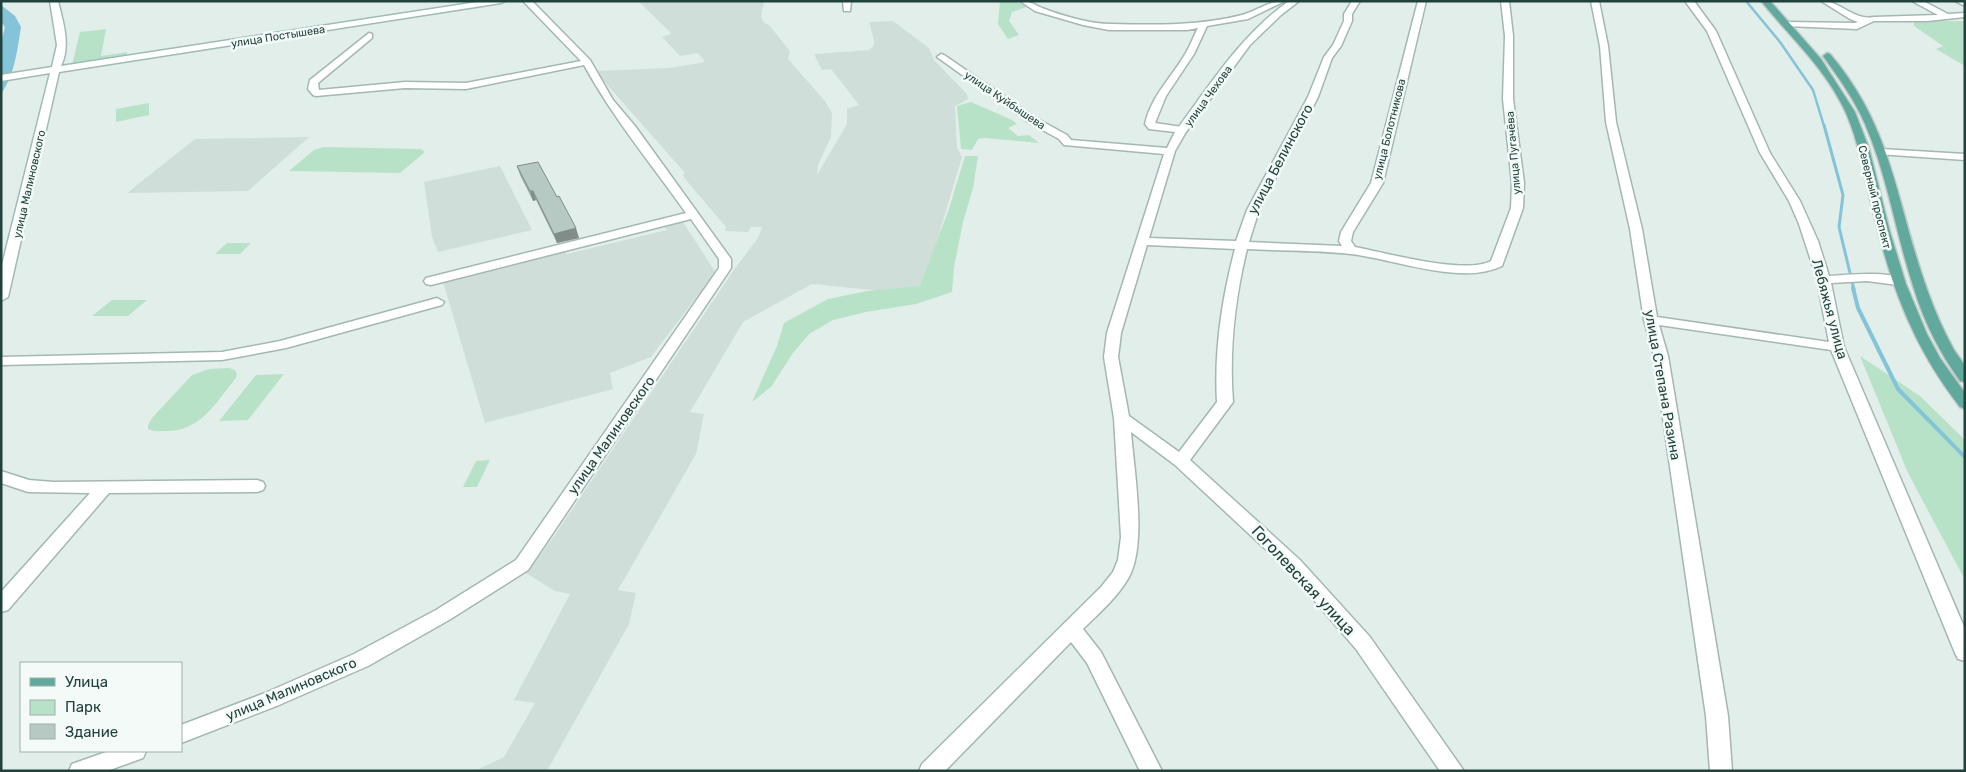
<svg xmlns="http://www.w3.org/2000/svg" width="1966" height="772" font-family="Rubik,sans-serif">
  <style>
    .built { fill: #d0ded9 }
    .green { fill: #b8e2c7 }
    .water { fill: #84c4d9 }
    .lines { fill: none; stroke-linecap: round; stroke-linejoin: round }
    .stream-far2 { stroke: #84c4d9; stroke-width: 2.5 }
    .stream-far1 { stroke: #84c4d9; stroke-width: 3 }
    .stream { stroke: #84c4d9; stroke-width: 4 }
    .street-casing { stroke: #a4b7b2; stroke-width: 3 }
    .secondary-casing { stroke: #9fbbb4; stroke-width: 3 }
    .primary-casing { stroke: #c1cac8; stroke-width: 3 }
    .street { fill: #fff; fill-rule: evenodd }
    .secondary { fill: #fff; fill-rule: evenodd }
    .primary { fill: #61a99d; fill-rule: evenodd }
    .wall { fill: #9dada8 }
    .shaded-wall { fill: #808d88 }
    .building { fill: #b7c9c3; stroke: #808d88 }
    .labels { text-anchor: middle; stroke-width: 5; stroke-linejoin: round; paint-order: stroke }
    .far-street-label { font-size: 11px; fill: #20413c; stroke: #f3faf7 }
    .street-label { font-size: 14px; fill: #20413c; stroke: #f3faf7 }
    .near-street-label { font-size: 16px; fill: #20413c; stroke: #f3faf7 }
  </style>
  <rect width="100%" height="100%" fill="#e2eeea"/>
  <path class="built" d="M 638,1 L 764,1 L 761,17 L 764,23 L 769,25 L 790,51 L 788,59 L 825,101 L 832,113 L 831,137 L 818,165 L 817,175 L 847,124 L 847,109 L 859,105 L 831,69 L 822,70 L 814,54 L 869,50 L 874,45 L 874,40 L 869,22 L 893,21 L 929,48 L 934,60 L 967,94 L 968,99 L 955,106 L 957,148 L 962,157 L 921,295 L 812,284 L 743,322 L 690,412 L 704,414 L 696,454 L 618,590 L 636,593 L 629,624 L 547,771 L 475,771 L 504,757 L 535,703 L 514,700 L 570,594 L 555,591 L 526,573 L 552,539 L 736,267 L 758,238 L 762,227 L 751,227 L 748,232 L 725,231 L 726,227 L 685,179 L 683,175 L 685,173 L 595,71 L 669,68 L 705,62 L 698,53 L 680,56 L 662,37 L 671,34 L 670,32 Z
    M 309,137 L 248,191 L 127,193 L 195,139 Z
    M 500,166 L 532,230 L 438,252 L 432,237 L 424,182 Z
    M 683,222 L 716,273 L 713,282 L 698,295 L 651,357 L 610,373 L 613,389 L 485,423 L 443,282 L 565,251 L 567,254 L 667,230 L 664,226 Z"/>
  <path class="green" d="M 1000,1 L 1015,1 L 1027,7 L 1012,12 L 1009,21 L 1019,35 L 1008,39 L 998,24 Z
    M 1914,21 L 1965,21 L 1965,66 L 1936,49 L 1943,46 L 1914,26 Z
    M 106,29 L 101,56 L 127,52 L 126,56 L 72,65 L 80,32 Z
    M 971,102 L 1012,120 L 1017,124 L 1008,128 L 1018,136 L 1029,135 L 1039,143 L 985,138 L 978,139 L 972,150 L 961,149 L 957,106 Z
    M 149,103 L 149,115 L 116,122 L 116,109 Z
    M 324,147 L 421,149 L 425,152 L 400,173 L 289,171 L 314,150 Z
    M 965,156 L 978,156 L 973,188 L 963,222 L 954,267 L 952,292 L 916,304 L 866,312 L 833,320 L 809,334 L 793,353 L 771,387 L 752,402 L 777,346 L 784,323 L 828,299 L 867,291 L 920,286 L 949,209 Z
    M 227,243 L 251,243 L 240,254 L 215,254 Z
    M 112,300 L 147,300 L 128,316 L 92,316 Z
    M 1860,356 L 1920,396 L 1965,440 L 1965,580 L 1908,473 Z
    M 229,368 L 235,370 L 237,374 L 236,378 C 216,402 201,431 167,431 C 161,431 154,432 148,429 L 148,425 L 152,418 L 192,375 L 209,369 Z
    M 284,374 L 248,420 L 219,421 L 256,375 Z
    M 490,460 L 477,487 L 463,487 L 476,461 Z"/>
  <path class="water" d="M 1,5 L 15,16 L 21,27 C 17,51 15,74 1,94 L 1,43 L 5,27 L 1,22 Z"/>
  <g class="lines">
    <path class="stream-far2" d="M 1746,1 L 1780,42 L 1813,90 L 1824,126"/>
    <path class="stream-far1" d="M 1824,125 L 1843,195 L 1839,227 L 1850,273
      M 1852,282 L 1854,289"/>
    <path class="stream" d="M 1853,288 L 1858,308 L 1898,389 L 1965,457"/>
    <defs>
      <path id="street" d="M 523,1 L 532,1 L 590,60 L 613,100 L 635,126 L 731,259 L 731,268 L 528,570 L 449,620 L 368,666 L 279,705 L 181,743 L 181,725 L 265,693 L 354,654 L 436,610 L 516,560 L 719,268 L 719,259 L 691,219 L 431,285 L 426,284 L 424,281 L 426,278 L 686,213 C 652,165 613,118 584,65 L 466,89 L 405,88 L 316,96 L 313,95 L 308,89 L 310,80 L 369,33 L 372,34 L 372,38 L 318,83 L 319,90 L 405,82 L 466,83 L 581,61 Z
        M 843,1 L 851,1 L 850,11 L 844,11 Z
        M 1020,1 C 1030,1 1033,4 1042,8 C 1063,16 1089,24 1112,24 C 1155,25 1199,26 1242,15 C 1257,11 1268,1 1285,1 L 1248,19 L 1207,26 L 1194,54 L 1166,96 L 1155,123 L 1182,127 L 1187,130 L 1175,151 L 1149,238 L 1236,241 L 1247,210 L 1308,97 L 1324,57 L 1333,45 L 1344,21 L 1344,14 L 1352,1 L 1360,1 L 1352,14 L 1352,21 L 1341,46 L 1332,58 L 1318,97 L 1259,210 L 1249,242 L 1342,246 L 1339,241 L 1341,232 L 1371,183 L 1418,1 L 1426,1 L 1383,183 L 1353,232 L 1351,241 L 1355,247 C 1387,253 1464,275 1491,261 L 1511,208 L 1512,183 L 1503,99 L 1505,36 L 1501,1 L 1509,1 L 1513,36 L 1513,99 L 1524,183 L 1523,208 L 1502,266 C 1462,286 1394,259 1351,254 C 1317,250 1281,251 1247,249 C 1235,298 1229,352 1233,402 L 1190,460 L 1300,560 L 1370,637 L 1464,771 L 1440,771 L 1356,649 L 1288,570 L 1175,465 L 1131,432 C 1134,470 1147,544 1129,577 C 1118,597 1099,613 1083,629 L 1101,652 L 1162,771 L 1140,771 L 1087,663 L 1071,642 L 945,771 L 919,771 L 922,764 L 1101,587 L 1113,572 L 1118,560 L 1121,537 L 1114,418 L 1104,357 L 1107,333 L 1164,154 L 1064,145 L 1059,139 L 1028,122 L 937,57 L 941,54 L 944,55 L 1036,118 L 1067,135 L 1071,140 L 1167,148 L 1175,132 L 1149,129 L 1145,124 C 1151,97 1170,79 1184,56 C 1190,47 1193,37 1198,28 L 1187,30 L 1109,30 L 1083,25 L 1035,11 ZM 1147,245 L 1235,249 C 1222,298 1214,351 1217,402 L 1179,452 L 1129,416 L 1118,357 L 1121,333 Z
        M 1591,1 L 1599,1 L 1608,46 L 1616,122 L 1642,229 L 1657,317 L 1829,342 L 1816,276 L 1799,224 L 1789,201 L 1760,153 L 1707,31 L 1685,1 L 1694,1 L 1716,31 L 1770,153 L 1800,201 L 1818,241 L 1829,276 C 1844,275 1895,270 1905,281 L 1898,285 L 1867,281 L 1831,283 L 1844,347 L 1965,629 L 1965,661 L 1958,659 L 1955,653 L 1831,350 L 1659,325 L 1668,356 L 1728,716 L 1732,771 L 1710,771 L 1706,716 L 1654,356 L 1644,320 L 1630,229 L 1606,122 L 1600,46 Z
        M 1821,1 C 1841,1 1854,21 1874,17 L 1938,15 L 1912,1 L 1923,1 L 1948,14 L 1965,13 L 1965,17 L 1927,21 L 1874,21 L 1857,29 L 1786,26 L 1782,24 L 1786,22 L 1855,23 L 1858,22 L 1850,19 Z
        M 1955,1 L 1965,1 L 1965,6 Z
        M 1881,149 L 1965,154 L 1965,160 L 1877,154 L 1876,152 L 1877,150 Z
        M 437,298 L 444,302 L 442,305 L 286,348 L 222,360 L 1,365 L 1,357 L 222,352 L 280,341 Z
        M 1,471 L 29,480 L 53,482 L 257,480 L 263,482 L 265,486 L 263,490 L 257,492 L 109,493 L 8,610 L 1,612 L 1,592 L 90,493 L 28,492 L 1,483 Z
        M 109,751 L 146,751 L 143,758 L 107,771 L 69,771 L 72,764 Z"/>
      <path id="secondary" d="M 50,1 L 58,1 C 63,22 71,45 61,66 L 484,1 L 505,1 L 501,3 L 59,72 L 8,297 L 1,301 L 1,269 L 50,73 L 1,81 L 1,75 L 52,67 L 57,45 Z
        M 1289,1 L 1299,1 L 1281,15 L 1250,45 L 1186,132 L 1178,132 L 1177,130 L 1178,128 C 1212,82 1242,34 1289,1 Z"/>
      <path id="primary" d="M 1761,1 L 1770,1 L 1821,59 L 1855,112 L 1869,148 L 1890,232 L 1906,284 L 1927,334 L 1940,358 L 1965,393 L 1965,409 L 1960,407 C 1913,346 1892,289 1874,215 C 1865,181 1860,145 1846,113 C 1826,69 1791,38 1761,1 Z
        M 1827,53 L 1830,54 C 1894,129 1896,205 1928,292 C 1935,311 1943,330 1953,348 C 1956,354 1963,361 1965,367 C 1966,372 1965,378 1965,382 L 1960,381 C 1940,353 1924,322 1914,289 C 1896,235 1888,177 1865,124 C 1854,99 1839,78 1823,56 Z"/>
    </defs>
    <use href="#street" class="street-casing"/>
    <use href="#secondary" class="secondary-casing"/>
    <use href="#primary" class="primary-casing"/>
    <use href="#street" class="street"/>
    <use href="#secondary" class="secondary"/>
    <use href="#primary" class="primary"/>
  </g>
  <path class="wall" d="M 517,166 L 579,238 L 557,243 L 536,200 L 533,201 L 520,175 Z"/>
  <path class="shaded-wall" d="M 530,191 L 533,191 L 536,200 L 533,201 Z
    M 576,228 L 579,238 L 557,243 L 554,234 Z"/>
  <path class="building" d="M 538,162 L 557,197 L 559,196 L 576,228 L 554,234 L 533,191 L 530,191 L 517,166 Z"/>
  <g class="labels">
    <g class="far-street-label">
      <text transform="translate(278 36) rotate(-9)" y="4">улица Постышева</text>
      <text transform="translate(1208 96) rotate(-54)" y="4">улица Чехова</text>
      <text transform="translate(1005 100) rotate(34)" y="4">улица Куйбышева</text>
      <text transform="translate(1389 129) rotate(-76)" y="4">улица Болотникова</text>
      <text transform="translate(1513 153) rotate(-95)" y="4">улица Пугачёва</text>
      <text transform="translate(29 184) rotate(-77)" y="4">улица Малиновского</text>
      <text transform="translate(1875 197) rotate(76)" y="4">Северный проспект</text>
    </g>
    <g class="street-label">
      <text transform="translate(1280 159) rotate(-62)" y="5">улица Белинского</text>
      <text transform="translate(1830 309) rotate(75)" y="5">Лебяжья улица</text>
      <text transform="translate(1663 385) rotate(80)" y="5">улица Степана Разина</text>
      <text transform="translate(611 435) rotate(-55)" y="5">улица Малиновского</text>
      <text transform="translate(291 689) rotate(-23)" y="5">улица Малиновского</text>
    </g>
    <g class="near-street-label">
      <text transform="translate(1304 580) rotate(47)" y="6">Гоголевская улица</text>
    </g>
  </g>
  <rect width="1966" height="772" fill="none" stroke="#20413c" stroke-width="5"/>
  <rect x="20" y="662" width="162" height="90" fill="#f3faf7" stroke="#9fb0ac"/>
  <rect x="30" y="678" width="25" height="8" fill="#61a99d" stroke="#9fb0ac"/>
  <text x="65" y="687" font-size="15" fill="#20413c">Улица</text>
  <rect x="30" y="700" width="25" height="15" fill="#b8e2c7" stroke="#9fb0ac"/>
  <text x="65" y="712" font-size="15" fill="#20413c">Парк</text>
  <rect x="30" y="724" width="25" height="15" fill="#b7c9c3" stroke="#9fb0ac"/>
  <text x="65" y="737" font-size="15" fill="#20413c">Здание</text>
</svg>
